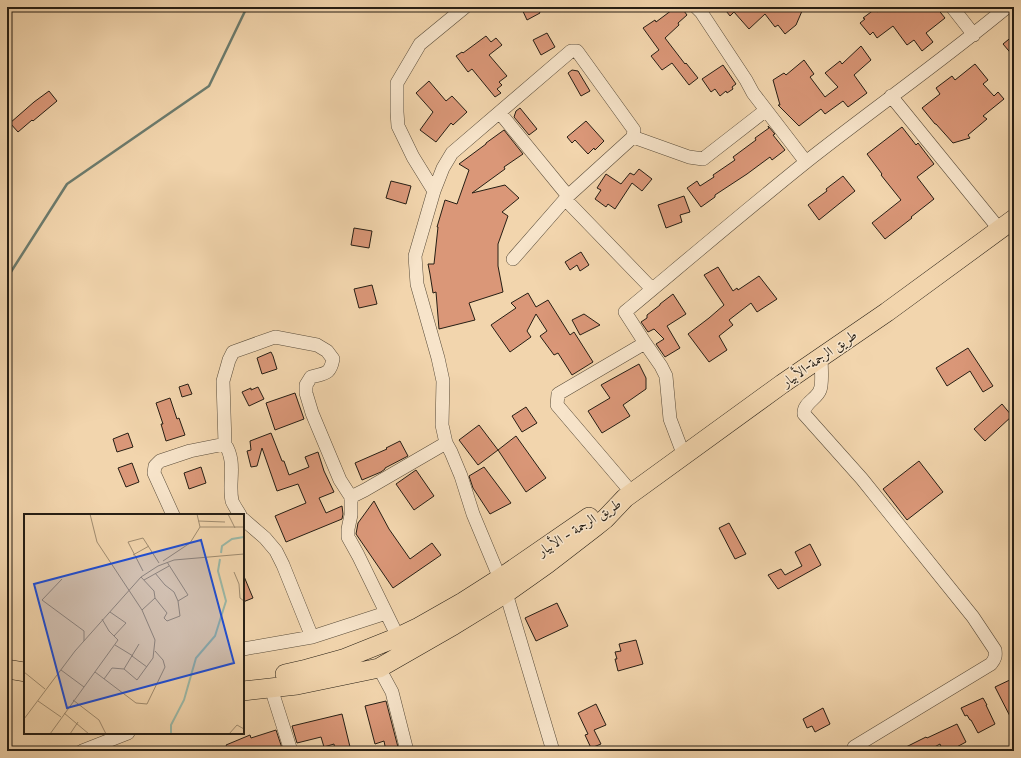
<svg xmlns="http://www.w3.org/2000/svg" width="1021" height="758" font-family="'Libre Caslon Text',Amiri,serif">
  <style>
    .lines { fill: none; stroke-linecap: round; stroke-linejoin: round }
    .stream { stroke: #6c7b6d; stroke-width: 2.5 }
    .building { fill: #da9778; stroke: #261e14 }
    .minor-casing { stroke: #594c3a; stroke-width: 14 }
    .highway-casing { stroke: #261e14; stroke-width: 20 }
    .minor { stroke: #f7e4ca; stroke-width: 13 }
    .highway { stroke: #f2d5ad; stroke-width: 19 }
    .labels { text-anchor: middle; stroke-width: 3; stroke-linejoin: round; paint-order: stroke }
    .street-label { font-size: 14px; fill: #261e14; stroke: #f7e4ca }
    .inset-river { fill: none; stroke: #9bb9a8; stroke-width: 2 }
    .inset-road { fill: none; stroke: #a08c70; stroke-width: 1 }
    .view { fill: #1d4ed8; fill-opacity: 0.15; stroke: #1d4ed8; stroke-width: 2 }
    .inset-edge { fill: none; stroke: #261e14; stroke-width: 2 }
  </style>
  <rect width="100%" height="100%" fill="#f2d5ad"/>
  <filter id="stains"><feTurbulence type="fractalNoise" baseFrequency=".005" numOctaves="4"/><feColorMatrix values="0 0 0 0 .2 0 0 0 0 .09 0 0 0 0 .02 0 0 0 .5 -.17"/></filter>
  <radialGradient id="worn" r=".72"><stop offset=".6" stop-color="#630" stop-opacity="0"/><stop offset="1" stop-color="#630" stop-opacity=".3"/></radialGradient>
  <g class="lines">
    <path class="stream" d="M 7,278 L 67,184 L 209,86 L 247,7"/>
  </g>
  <path class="building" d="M 521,7 L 537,7 L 540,13 L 527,20 Z
    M 678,7 L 681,7 L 687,15 L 678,23 L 679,25 L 665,38 L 685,64 L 686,63 L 698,78 L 689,85 L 672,63 L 662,70 L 651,56 L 659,50 L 643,28 L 655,20 L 656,22 L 672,10 L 673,11 Z
    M 723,7 L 798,7 L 802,11 L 796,25 L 785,34 L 778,25 L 775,27 L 765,14 L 749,29 L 734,12 L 730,16 Z
    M 883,7 L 936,7 L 945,18 L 926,33 L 933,42 L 922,51 L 914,40 L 907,45 L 893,26 L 877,38 L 873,32 L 870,35 L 860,23 L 865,19 L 863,18 L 875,9 L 877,12 Z
    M 547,33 L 555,47 L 541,55 L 533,40 Z
    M 1014,35 L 1014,57 L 1003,44 Z
    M 486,36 L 491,42 L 496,38 L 502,45 L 489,55 L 507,76 L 499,82 L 502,85 L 497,89 L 501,93 L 495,97 L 472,69 L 468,72 L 456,56 L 462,52 L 463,53 Z
    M 861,46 L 871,60 L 854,75 L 867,93 L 848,107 L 843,101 L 825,114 L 821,109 L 799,126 L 778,105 L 780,105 L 773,80 L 784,73 L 786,75 L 804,60 L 814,74 L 810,77 L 825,97 L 838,87 L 825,73 L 840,61 L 842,64 Z
    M 975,64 L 988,80 L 983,84 L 994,96 L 998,92 L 1004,99 L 983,116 L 987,119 L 968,135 L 970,138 L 953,143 L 936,124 L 935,124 L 922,108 L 940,94 L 936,88 L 952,76 L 955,80 Z
    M 723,65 L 736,84 L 732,87 L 733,89 L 727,93 L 726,91 L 720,96 L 715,89 L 711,92 L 702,79 Z
    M 572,70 L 578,71 L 590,91 L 581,96 L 568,73 Z
    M 429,81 L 446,101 L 452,96 L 467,112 L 453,125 L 451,123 L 436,142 L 420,130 L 433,112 L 416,93 Z
    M 49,91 L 57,101 L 33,121 L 32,120 L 18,132 L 10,123 L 34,102 Z
    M 520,108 L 537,129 L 529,135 L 514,117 L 516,111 Z
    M 586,121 L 604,141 L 595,150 L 594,148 L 588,154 L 575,140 L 572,143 L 567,137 Z
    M 768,126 L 775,134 L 773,135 L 785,150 L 772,160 L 770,157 L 747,174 L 715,195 L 715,197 L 701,207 L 687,188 L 697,181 L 700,186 L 714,177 L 713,175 L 735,160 L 733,157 L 756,140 L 755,138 L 769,128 Z
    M 902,127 L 916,145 L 918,143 L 934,164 L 917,177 L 934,199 L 911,217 L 912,218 L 885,239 L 872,223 L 901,200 L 881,175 L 882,174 L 867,154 Z
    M 504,130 L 523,154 L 504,167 L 505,169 L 472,193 L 505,185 L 519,198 L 502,212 L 508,216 L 498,244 L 498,266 L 503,292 L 469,303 L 475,320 L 439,329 L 436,292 L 433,293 L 430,274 L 428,264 L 434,264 L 438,227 L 437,227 L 445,200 L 457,204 L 469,170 L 459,164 L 486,144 L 486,143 Z
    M 639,169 L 652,179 L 642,191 L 632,183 L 615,209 L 608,204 L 606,207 L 595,199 L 601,190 L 597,188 L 606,174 L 621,184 L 630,173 L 634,175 Z
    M 843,176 L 855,191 L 819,220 L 808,205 L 827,191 L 826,189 Z
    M 391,181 L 411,186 L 406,204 L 386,198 Z
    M 684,196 L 690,212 L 680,215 L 682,222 L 666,228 L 658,205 Z
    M 354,228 L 372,231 L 369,248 L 351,245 Z
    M 581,252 L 589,265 L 580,271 L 577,265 L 570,270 L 565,262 Z
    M 718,267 L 733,291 L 737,288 L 738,290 L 759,276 L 777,299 L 757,312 L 751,303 L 729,320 L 733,325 L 719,336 L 727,350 L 709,362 L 688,334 L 709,318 L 724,305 L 704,275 Z
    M 372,285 L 377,304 L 359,308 L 354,289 Z
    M 528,293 L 536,307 L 548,300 L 570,335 L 574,332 L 593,362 L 572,375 L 558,353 L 554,355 L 540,336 L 547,331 L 536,314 L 527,331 L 531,337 L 510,352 L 491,325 L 516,308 L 511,303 Z
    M 673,294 L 686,314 L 667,326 L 680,348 L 665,357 L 656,344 L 664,339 L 654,329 L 648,332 L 641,322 L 647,318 L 647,315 L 660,305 L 660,304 Z
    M 584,314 L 600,325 L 580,335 L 572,320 Z
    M 968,348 L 993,386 L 983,392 L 970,371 L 947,386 L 936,368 Z
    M 271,352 L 273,356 L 277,369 L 262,374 L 257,358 Z
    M 639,364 L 646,378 L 646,389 L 623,405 L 630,416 L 602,433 L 588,411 L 610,398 L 601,385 Z
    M 188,384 L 192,394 L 182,397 L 179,387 Z
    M 258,387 L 264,399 L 249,406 L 242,392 L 251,388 L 251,390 Z
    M 295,393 L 304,419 L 275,430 L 266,403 Z
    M 170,398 L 177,419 L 179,418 L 185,435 L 166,441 L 161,424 L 163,424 L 156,403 Z
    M 1002,404 L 1012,416 L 985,441 L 974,429 Z
    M 526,407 L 537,423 L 522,432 L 512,416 Z
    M 479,425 L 498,450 L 478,465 L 459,440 Z
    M 128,433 L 133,447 L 117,452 L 113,439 Z
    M 271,433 L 282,461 L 284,461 L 289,475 L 309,467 L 305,457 L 318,452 L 324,471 L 334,492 L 319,498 L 326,513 L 342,506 L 343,514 L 342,519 L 286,542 L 275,516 L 306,503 L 298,484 L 277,491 L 262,448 L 257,466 L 251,467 L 247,451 L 251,450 L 250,441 Z
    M 516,436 L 546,478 L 526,492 L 498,450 Z
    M 400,441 L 408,456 L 385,468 L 385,469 L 381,472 L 362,480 L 355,463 L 387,449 L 386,448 Z
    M 919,461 L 943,492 L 907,520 L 883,489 Z
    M 132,463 L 139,482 L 126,487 L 118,468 Z
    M 201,467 L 206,483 L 189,489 L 184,473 Z
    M 484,467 L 511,503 L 490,514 L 473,488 L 469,476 Z
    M 416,470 L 434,496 L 414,510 L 396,484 Z
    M 374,501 L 389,529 L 410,559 L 432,543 L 441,555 L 393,588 L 356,534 L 358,523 Z
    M 729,523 L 746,554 L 735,559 L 719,528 Z
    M 810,544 L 821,565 L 778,589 L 768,575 L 781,569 L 785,575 L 802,566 L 795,552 Z
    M 243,574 L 253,598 L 243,602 Z
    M 557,603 L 568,626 L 536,641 L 525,618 Z
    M 636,640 L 643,664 L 618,671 L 615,659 L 617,659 L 615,652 L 621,651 L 619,644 Z
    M 1014,678 L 1014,724 L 995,687 Z
    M 983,698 L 987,705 L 986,705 L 995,724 L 978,733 L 971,720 L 970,720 L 967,715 L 965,716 L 961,708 Z
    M 386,701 L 399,751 L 386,751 L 384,741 L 375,744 L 365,706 Z
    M 596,704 L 606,725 L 594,730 L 601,744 L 591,748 L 585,735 L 588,734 L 578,713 Z
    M 823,708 L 830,724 L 815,732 L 812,726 L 807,728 L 803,719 Z
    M 342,714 L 351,751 L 335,751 L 334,744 L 324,747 L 321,737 L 297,743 L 292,726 Z
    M 957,724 L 966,742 L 949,751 L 943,751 L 940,744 L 927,751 L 898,751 L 926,737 L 927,738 Z
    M 276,730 L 282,748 L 272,751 L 259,751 L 258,748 L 250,751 L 229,751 L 226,745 L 250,735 L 251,738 Z"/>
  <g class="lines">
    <defs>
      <path id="minor" d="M 696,7 L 701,12 L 746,80 L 753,93 L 806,162
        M 952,7 L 974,35
        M 891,96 L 1000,230
        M 500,113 L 568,196
        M 633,137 L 689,157 L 703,159 L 766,110
        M 434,191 L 413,157 L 398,126 L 397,112 L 397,83 L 420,44 L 465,7
        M 565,199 L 652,289
        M 513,259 L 568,196 L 633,137 L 634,130 L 577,51 L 571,51 L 452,153 L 443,168 L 434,191 L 415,256 L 417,284 L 438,358 L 443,381 L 442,425 L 446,443 L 451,452 L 461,476 L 473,514 L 506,593 L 553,751
        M 821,357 C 821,365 823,384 820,390 C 817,399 803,403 804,414 L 862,479 L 973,617 L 995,650 C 996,656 995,659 991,664 L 854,747
        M 225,444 L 223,381 L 229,360 L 233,352 L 275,337 L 317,345 L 327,351 L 333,359 C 330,375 325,373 311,377 L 306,385 L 306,393 L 312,413 L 340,480 L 351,497
        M 684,456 L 670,419 L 666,376 L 661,366 L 645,343 L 625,312 C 685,262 745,211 806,162 C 873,109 942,61 1007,7
        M 632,493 L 557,405 L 558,394 L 645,343
        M 173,515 L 154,473 L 155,466 L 160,461 L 190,451 L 225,444 C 237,463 228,481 232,501 C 234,506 238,511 240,515
        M 243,519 L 265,538 L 276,551 L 283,565 L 312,637
        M 398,637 L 358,555 L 348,537 L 348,529 L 351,515 L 351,497 L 365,490 L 446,443
        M 243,649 L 312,637 L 386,613
        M 379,668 L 392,692 L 407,751
        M 271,688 L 291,751
        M 82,751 L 128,733"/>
      <path id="highway" d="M 7,669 L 25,672
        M 285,674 L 307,669 L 343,659 L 398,637 L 419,627 L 463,602 L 499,579 L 589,517
        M 243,691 L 297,685 L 379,668 L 454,625 L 506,593 L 547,564 L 595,527 L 605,519 L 625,498 L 782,384 L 887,312 L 1014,219"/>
    </defs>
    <use href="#minor" class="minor-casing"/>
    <use href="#highway" class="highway-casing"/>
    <use href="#minor" class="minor"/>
    <use href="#highway" class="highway"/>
  </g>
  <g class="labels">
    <g class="street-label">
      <text transform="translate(819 358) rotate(-35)" y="5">طريق الرجمة-الأبيار</text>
      <text transform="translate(579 527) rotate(-32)" y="5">طريق الرجمة - الأبيار</text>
    </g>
  </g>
  <g transform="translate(24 514)">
    <rect width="220" height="220" fill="#f2d5ad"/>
    <path class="inset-river" d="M 197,39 L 198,32 L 208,25 L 220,23M 147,220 L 147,211 L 160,186 L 172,144 L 191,122 L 202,87 L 194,57 L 196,45"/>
    <path class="inset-road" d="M 66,0 L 73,28 L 118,96 L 131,126 L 129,144 L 113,166 L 100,155 L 115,130M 173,0 L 176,13 L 220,13M 204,0 L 211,14M 174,7 L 201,8M 109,41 L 125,32M 139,47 L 166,29 L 176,13M 119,57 L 104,28 L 119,24 L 135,49M 210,58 L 215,70 L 216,84 L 220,87M 131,59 L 141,71 L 150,78 L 154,87 L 164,81 L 143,48M 117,63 L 130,77 L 131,84 L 118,96M 38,65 L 18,86 L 60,117 L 60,127M 120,66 L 145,52M 131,84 L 143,99 L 140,104 L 143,107 L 156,102 L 154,87M 86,98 L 102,109 L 90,122M 91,131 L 109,142M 108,142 L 123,153M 37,156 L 60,173M 0,158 L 21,175M 71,158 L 112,189 L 123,190 L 141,153 L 139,146 L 131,137M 80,165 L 88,154 L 100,155M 49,186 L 75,206 L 82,220M 14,187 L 37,203M 40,199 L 65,220M 0,205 L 51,137 L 117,63 L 134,52 L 150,46 L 220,40M 26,220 L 94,126 L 85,117 L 78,105M 46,220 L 54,208M 205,220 L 213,211 L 220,215"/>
    <path class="view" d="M 177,26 L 210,149 L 43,194 L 10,70 Z"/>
    <rect width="220" height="220" class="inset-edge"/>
  </g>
  <rect width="1021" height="758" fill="none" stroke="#f2d5ad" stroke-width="24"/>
  <rect x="8" y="8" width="1005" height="742" fill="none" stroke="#261e14" stroke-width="2"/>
  <rect x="12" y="12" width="997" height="734" fill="none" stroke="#261e14"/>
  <rect width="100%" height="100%" filter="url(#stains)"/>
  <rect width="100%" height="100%" fill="url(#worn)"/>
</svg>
